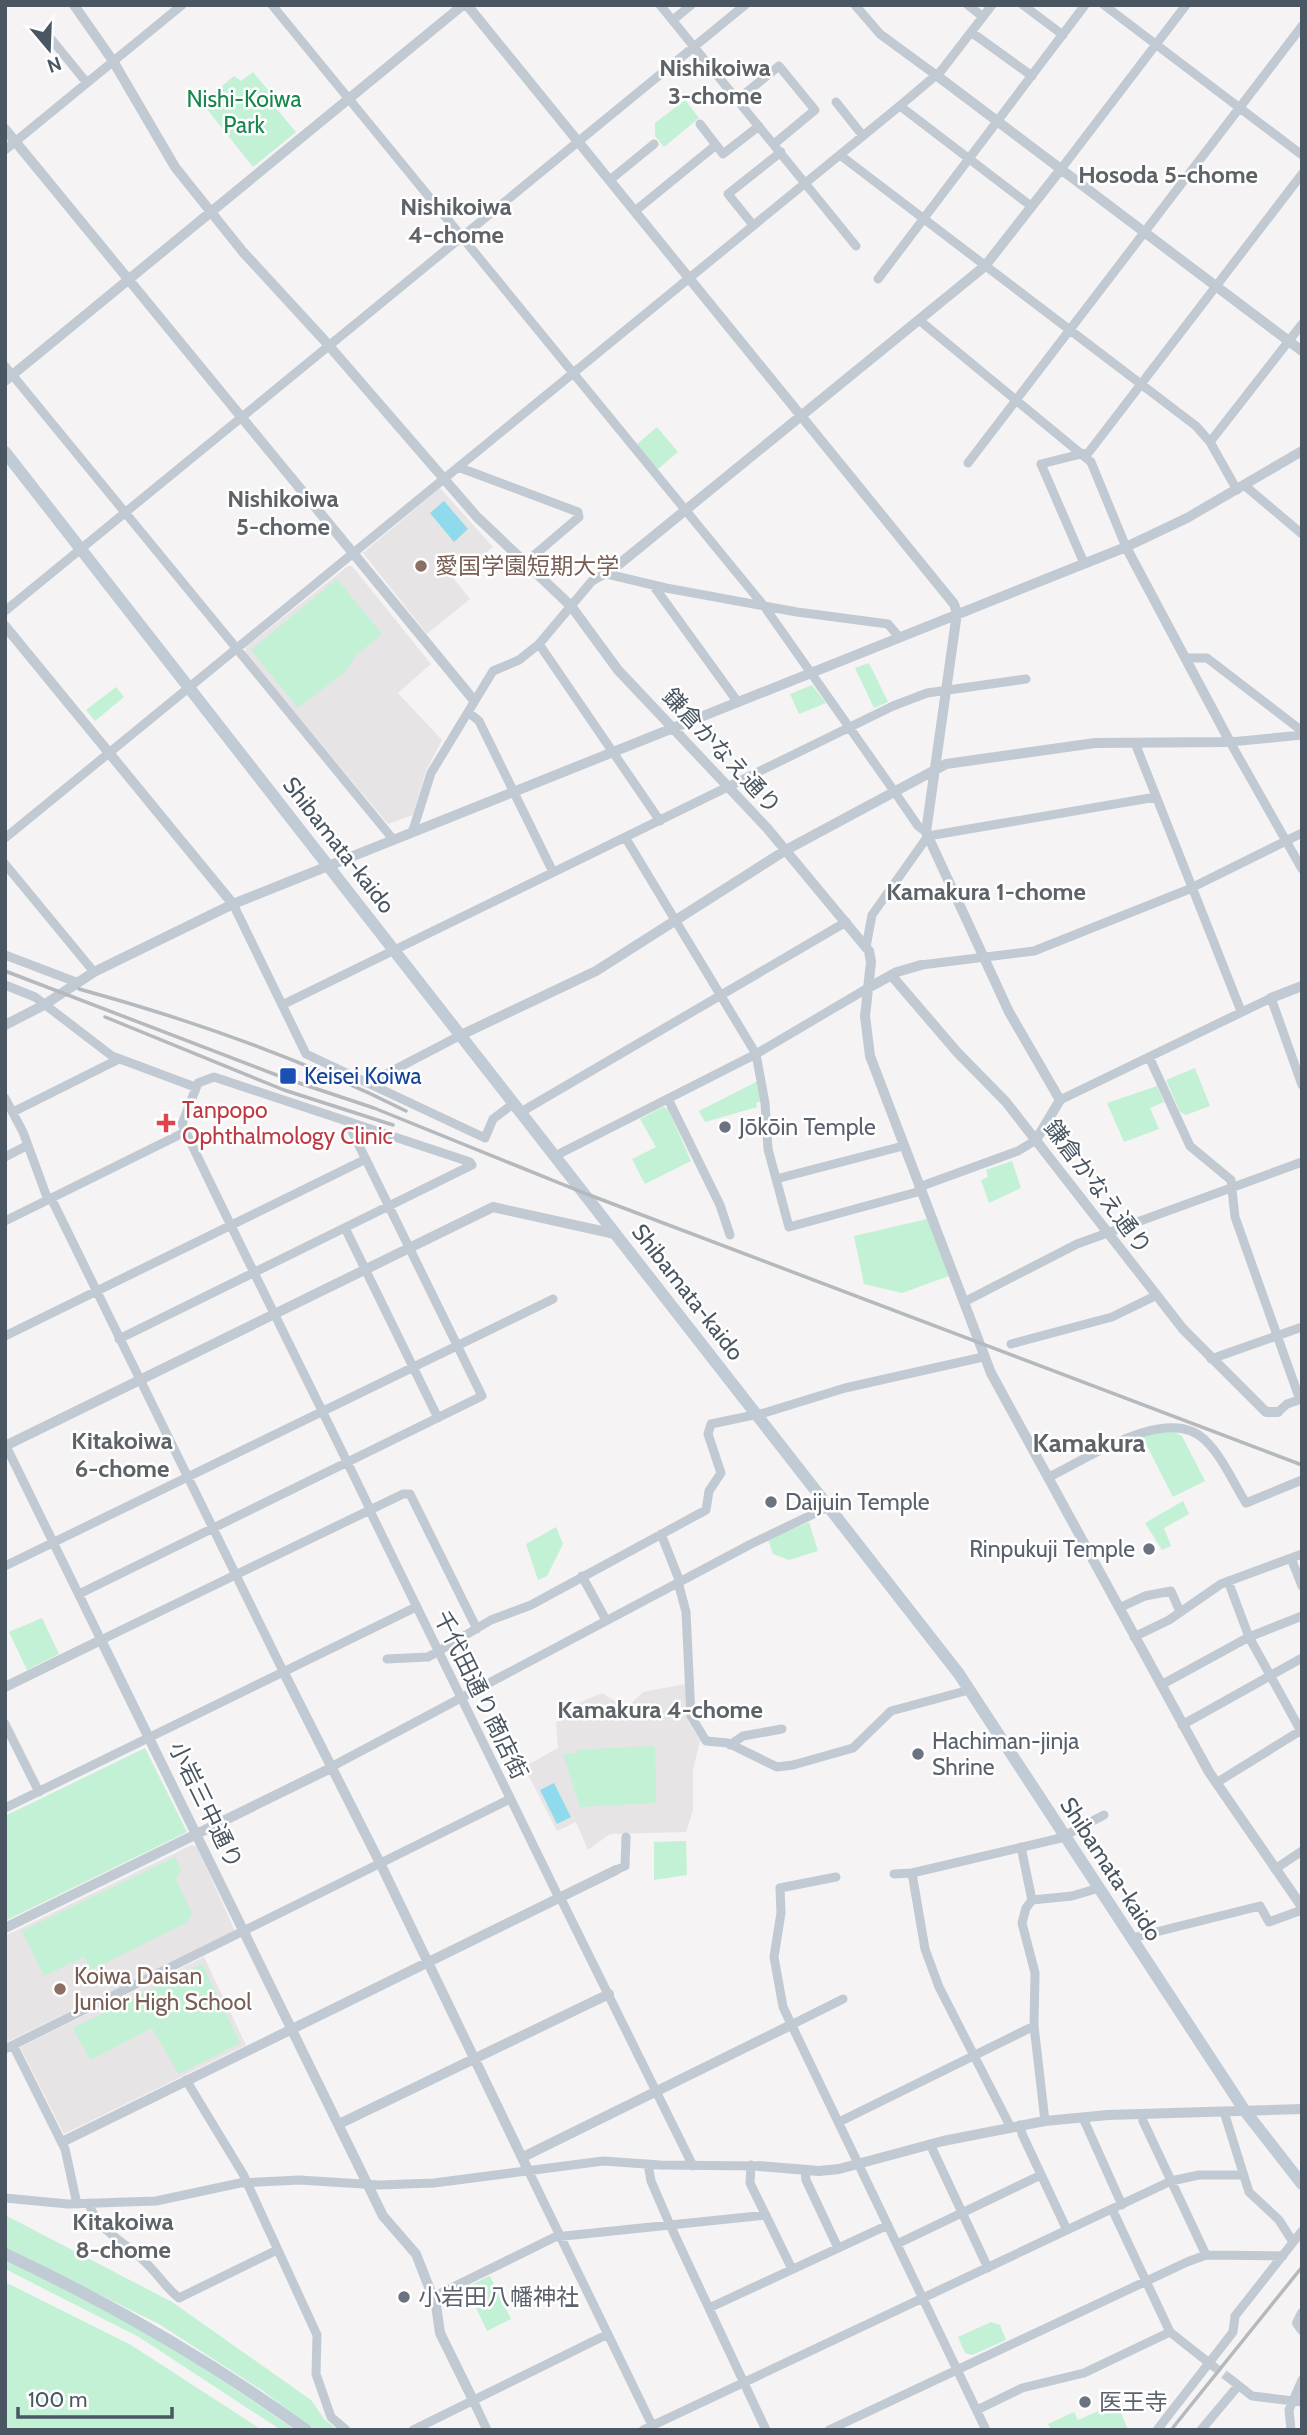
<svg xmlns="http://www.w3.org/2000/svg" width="1307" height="2435" font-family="Cabin,'Noto Sans JP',sans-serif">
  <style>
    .education { fill: #e6e4e5 }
    .green { fill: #c3f1d5 }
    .water { fill: #90daee }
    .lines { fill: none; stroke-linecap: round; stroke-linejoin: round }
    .minor-tunnel { stroke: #caccce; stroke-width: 9; stroke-dasharray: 9 4.5; stroke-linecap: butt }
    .minor { stroke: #c1cad2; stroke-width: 9 }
    .tertiary { stroke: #c1cad2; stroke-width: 10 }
    .secondary { stroke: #c1cbd6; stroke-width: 12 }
    .rail { stroke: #b5b8bd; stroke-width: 3.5 }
    .education-dot { fill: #8d6e63; stroke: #fff; stroke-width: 2.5 }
    .transit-dot { fill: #1a4fb4; stroke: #fff; stroke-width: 2.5 }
    .health-dot { fill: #e0444e; stroke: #fff; stroke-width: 2.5 }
    .worship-dot { fill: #6b7280; stroke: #fff; stroke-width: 2.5 }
    .labels { text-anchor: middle; stroke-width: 5; stroke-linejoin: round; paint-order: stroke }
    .park-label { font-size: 23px; fill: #17864f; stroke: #fff }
    .education-label { font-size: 23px; fill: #785e54; stroke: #fff; text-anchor: start }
    .street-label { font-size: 23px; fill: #4a5661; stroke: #fff }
    .transit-label { font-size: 23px; fill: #164399; stroke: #fff; text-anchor: start }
    .health-label { font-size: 23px; fill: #be3a42; stroke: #fff; text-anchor: start }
    .worship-label { font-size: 23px; fill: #5b616d; stroke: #fff; text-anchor: start }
    .neighbourhood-label { font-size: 24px; font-weight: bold; fill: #5f6368; stroke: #fff }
    .quarter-label { font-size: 26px; font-weight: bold; fill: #5f6368; stroke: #fff }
  </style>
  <rect width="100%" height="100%" fill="#f5f3f3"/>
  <path class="education" d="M 440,488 L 493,547 L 454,579 L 470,599 L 427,634 L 363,553 Z
    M 348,566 L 352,566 L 431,664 L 398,693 L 442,740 L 426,771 L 413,815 L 388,824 L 245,653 L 246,647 Z
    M 685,1684 L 688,1721 L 700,1741 L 693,1770 L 693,1810 L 686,1832 L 610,1834 L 588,1850 L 576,1822 L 557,1831 L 524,1767 L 558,1748 L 556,1722 L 565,1719 L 562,1710 L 602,1693 L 617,1702 L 629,1705 L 643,1692 Z
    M 192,1845 L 197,1847 L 235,1931 L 5,2043 L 5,1936 Z
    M 204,1957 L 246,2045 L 64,2134 L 20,2047 Z"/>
  <path class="green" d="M 253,72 L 274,97 L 270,101 L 296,132 L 253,167 L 202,103 L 234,76 L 241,81 Z
    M 685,100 L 699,118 L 664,147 L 655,136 L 655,123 Z
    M 657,427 L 678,452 L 658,469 L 636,445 Z
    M 337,579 L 382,634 L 356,655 L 347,670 L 298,708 L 251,650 Z
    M 869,663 L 888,702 L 874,708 L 855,668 Z
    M 812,685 L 826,703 L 799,714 L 790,694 Z
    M 116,687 L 124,697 L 95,721 L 86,710 Z
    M 1195,1068 L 1210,1106 L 1186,1115 L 1180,1112 L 1166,1080 Z
    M 758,1081 L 761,1101 L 756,1103 L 757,1107 L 705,1122 L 699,1111 Z
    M 1157,1086 L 1164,1102 L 1150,1108 L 1159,1129 L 1124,1142 L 1107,1103 Z
    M 663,1107 L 668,1109 L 691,1161 L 645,1184 L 632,1159 L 656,1147 L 640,1119 Z
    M 1012,1161 L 1021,1188 L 989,1203 L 981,1180 L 988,1177 L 986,1170 Z
    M 927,1219 L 949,1276 L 902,1293 L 864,1284 L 854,1236 Z
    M 1173,1431 L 1182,1436 L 1205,1481 L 1173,1497 L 1142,1436 Z
    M 1183,1501 L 1189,1514 L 1164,1528 L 1171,1546 L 1162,1550 L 1145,1523 Z
    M 809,1522 L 818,1551 L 789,1560 L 773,1554 L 768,1540 Z
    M 556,1527 L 563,1544 L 547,1576 L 538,1580 L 526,1544 Z
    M 42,1618 L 59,1654 L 27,1670 L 9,1632 Z
    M 655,1746 L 656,1803 L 580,1807 L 563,1754 L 577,1753 L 577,1750 Z
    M 145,1748 L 187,1832 L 5,1921 L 5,1816 Z
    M 686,1841 L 687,1875 L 654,1880 L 654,1842 Z
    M 175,1857 L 181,1870 L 176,1879 L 192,1913 L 188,1922 L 91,1970 L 84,1957 L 44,1976 L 22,1931 Z
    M 202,1964 L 240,2043 L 179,2074 L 152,2028 L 90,2060 L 73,2028 Z
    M 5,2215 L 172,2302 L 311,2400 L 325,2420 L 338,2430 L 315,2430 L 263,2391 L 159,2324 L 5,2248 Z
    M 5,2261 C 108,2307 203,2365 295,2430 L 281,2430 L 139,2337 L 5,2269 Z
    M 490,2276 L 511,2319 L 487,2331 L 466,2287 Z
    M 5,2282 L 131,2345 L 262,2430 L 5,2430 Z
    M 991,2322 L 1000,2325 L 1006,2340 L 972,2355 L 965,2353 L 958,2337 Z
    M 1119,2408 L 1128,2430 L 1051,2430 L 1048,2424 L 1074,2412 L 1078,2420 L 1103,2409 Z"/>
  <path class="water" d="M 444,501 L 468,529 L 454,542 L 430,513 Z
    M 554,1783 L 571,1817 L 557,1824 L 540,1790 Z"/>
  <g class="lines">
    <path class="minor-tunnel" d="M 1213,2366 L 1229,2378"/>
    <path class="minor" d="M 272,5 L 764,606 L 894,791 L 918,826 L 926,832
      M 660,5 L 856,246
      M 855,5 L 880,34 L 936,75
      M 968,5 L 983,17
      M 1023,5 L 1063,35
      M 1104,5 L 1302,155
      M 673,20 L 691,5
      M 971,32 L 1032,76
      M 47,34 L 87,83
      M 737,100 L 779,66 L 815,110 L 774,144
      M 836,102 L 863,136
      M 900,106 L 1031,206
      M 700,124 L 723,154 L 759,126
      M 5,150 L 182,5
      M 840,155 L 1196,426 L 1210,442 L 1237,490
      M 1061,169 L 1186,5
      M 610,180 L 654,144
      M 635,211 L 716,145
      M 753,225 L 728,194 L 781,152
      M 878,279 L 1085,5
      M 919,320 L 1091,462 L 1126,547
      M 5,366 L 392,838
      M 1210,442 L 1302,324
      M 968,463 L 1302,26
      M 458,467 L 578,512 L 579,517 L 525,563
      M 1244,485 L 1302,534
      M 1084,563 L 1041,464 L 1089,452 L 1302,174
      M 607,574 L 666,588 L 797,612 L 888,624 L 899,637
      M 653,585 L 737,701
      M 5,611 L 745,5
      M 539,644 L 660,821
      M 1185,658 L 1207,658 L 1302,731
      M 468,712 L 479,721 L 553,872
      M 1302,735 L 1230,742 L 1302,869
      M 1135,743 L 1241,1011
      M 413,830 L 431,773 L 493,671 L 519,660 L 539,644 L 592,581 L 612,570
      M 625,837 L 756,1054 L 765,1103 L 768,1149 L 789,1227 L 921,1191
      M 5,838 L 902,104 L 941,71 L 992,5
      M 5,864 L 94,972
      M 233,904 L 306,1054 L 485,1138 L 493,1119 L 514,1103
      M 866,947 L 872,915 L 928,836 L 1156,797
      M 5,955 L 76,982
      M 921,965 L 1034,951 L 1187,890 L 1302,833
      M 5,985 L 35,997 L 112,1056 L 195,1087
      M 282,1005 L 893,706 L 927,693 L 1026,679
      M 1149,1057 L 1190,1146 L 1231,1180 L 1235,1217 L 1300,1400
      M 369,1083 L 461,1035
      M 5,1098 L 23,1132 L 48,1200
      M 668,1099 L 720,1205 L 730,1235
      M 1060,1100 L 1271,998 L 1302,1085
      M 13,1112 L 119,1059
      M 521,1112 L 846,922
      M 555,1156 L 756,1054 L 868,988
      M 5,1157 L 28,1145
      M 776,1179 L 903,1146
      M 919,1187 L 1018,1151 L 1036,1140
      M 51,1198 L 283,1671
      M 5,1221 L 185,1132
      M 345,1228 L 438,1418
      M 964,1302 L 1077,1244 L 1302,1162
      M 5,1336 L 366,1159
      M 119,1339 L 472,1165 L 470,1162 L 214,1077 L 198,1083 L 182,1124 C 243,1253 308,1380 370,1509
      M 1011,1344 L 1112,1317 L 1155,1296
      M 1211,1359 L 1302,1327
      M 1278,1412 L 1287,1404 L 1302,1399
      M 5,1444 L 101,1640 L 403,1494 L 410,1494 L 477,1629
      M 1049,1477 C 1087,1459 1168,1403 1205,1440 C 1222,1456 1234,1484 1246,1503 L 1302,1480
      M 369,1509 L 559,1898
      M 661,1534 L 680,1582
      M 1291,1558 L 1302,1586
      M 5,1566 L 553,1299
      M 582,1576 L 606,1620
      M 1228,1581 L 1249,1637 L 1302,1733
      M 678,1582 L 686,1612 L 691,1716 L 706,1741 L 728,1743 L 777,1767 L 793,1765 L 853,1748 L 891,1711 L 969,1690
      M 79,1594 L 482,1396 L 348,1123
      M 1119,1608 L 1145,1596 L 1171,1591 L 1180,1612
      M 1134,1637 L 1169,1620 L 1221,1584 L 1302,1554
      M 387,1659 L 428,1657 L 437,1652 L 491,1620 L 531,1605 L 706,1510 L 709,1491 L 721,1473 L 708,1434 L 711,1424 L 764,1413 L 845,1388 L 983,1357
      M 1161,1685 L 1249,1637 L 1302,1616
      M 5,1724 L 39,1792
      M 1182,1725 L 1302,1658
      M 730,1745 L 743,1736 L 782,1729
      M 331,1767 L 751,1544 L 828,1507
      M 1216,1783 L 1300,1731
      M 5,1808 L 416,1607
      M 1064,1836 L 1104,1815
      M 1021,1847 L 1032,1900 L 1026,1908 L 1022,1923 L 1035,1973 L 1034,2026 L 1045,2121
      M 1275,1869 L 1302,1851
      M 616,1870 L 625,1866 L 626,1837
      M 912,1873 L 925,1949 L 939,1987 L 1010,2126
      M 894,1874 L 912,1873 L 1065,1837
      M 836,1877 L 780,1888 L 781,1913 L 774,1957 L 783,2007 L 986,2430
      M 560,1897 L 693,2166
      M 1032,1900 L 1072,1896 L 1099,1888
      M 1132,1938 L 1260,1906 L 1269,1922 L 1302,1910
      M 791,2025 L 843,1999
      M 13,2045 L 65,2149 L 77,2204
      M 5,2049 L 510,1799
      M 186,2080 L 243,2174 L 317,2335 L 316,2374 L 331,2417 L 346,2430
      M 1224,2112 L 1249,2192 L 1279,2220 L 1293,2242
      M 1142,2114 L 1143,2121 L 1206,2255
      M 1083,2118 L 1122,2205
      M 839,2122 L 1034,2026
      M 1020,2125 L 1022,2134 L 1067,2230
      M 930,2144 L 988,2268
      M 648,2164 L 651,2181 L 670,2225 L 766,2430
      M 751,2165 L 750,2183 L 792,2269
      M 805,2170 L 806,2180 L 838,2248
      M 529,2172 L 652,2425
      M 5,2198 L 68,2204 L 156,2201 L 240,2183 L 299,2180 L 379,2185 L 434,2183 L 603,2161 L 660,2165 L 759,2166
      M 89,2203 C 95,2229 128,2244 145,2262 C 157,2273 166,2288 179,2298 L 277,2250
      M 1112,2209 L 1170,2332
      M 897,2244 L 1041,2175
      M 433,2297 L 555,2237 L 766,2215
      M 709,2308 L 888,2225
      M 1229,2378 L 1252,2396 L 1302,2402
      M 473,2400 L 487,2430
      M 977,2410 L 1022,2388 L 1084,2373 L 1170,2332 L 1213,2366
      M 413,2430 L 608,2334
      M 643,2430 L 1171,2181 L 1199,2175 L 1244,2175
      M 829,2430 L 1187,2262 L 1206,2255 L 1283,2256
      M 1157,2430 L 1233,2332 L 1235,2316 L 1302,2231
      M 1201,2430 L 1238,2386
      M 1291,2430 L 1289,2410 L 1302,2380"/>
    <path class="tertiary" d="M 74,5 L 113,61 L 175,167 L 243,252 L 324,340 L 477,517 L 571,606 L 618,670 L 767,828 L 869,951 L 871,962 L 865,1016 L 870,1056 L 991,1373 L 1209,1772 L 1302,1907
      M 467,5 L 954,604 L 957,613 L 926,832 L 1009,1012 L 1060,1100 L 1036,1140
      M 936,75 L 1302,351
      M 5,129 L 472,698
      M 5,381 L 463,5
      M 612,570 L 985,266 L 1061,169
      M 5,626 L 233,904
      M 891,975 L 957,1052 L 1006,1102 L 1183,1329 L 1266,1412 L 1278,1412
      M 868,988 L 897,972 L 921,965
      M 1271,998 L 1302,986
      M 5,1025 L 44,1005 L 94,972 L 233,904 L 1126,547 L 1187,518 L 1302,451
      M 461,1035 L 596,971 L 786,850 L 946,764 L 1095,743 L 1230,742 L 1126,547
      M 5,1446 L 493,1207 L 615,1234
      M 283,1671 L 381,1865 L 529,2172
      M 5,1687 L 101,1640 L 383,2216 L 416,2254 L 436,2305 L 440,2333 L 473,2400
      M 5,1928 L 331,1768
      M 339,2124 L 609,1994
      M 62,2142 L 616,1870
      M 523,2157 L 791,2025
      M 759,2166 L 819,2171 L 839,2169 L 943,2141 L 1045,2121 L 1108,2115 L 1302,2109
      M 1302,2313 L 1297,2323 L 1302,2330"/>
    <path class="secondary" d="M 5,452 L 959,1674 L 1245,2111 L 1302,2184
      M 5,2254 C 112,2304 210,2361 306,2430"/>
    <path class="rail" d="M 5,971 L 287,1079 L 374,1108 L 584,1193 L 1302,1465
      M 79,989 C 192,1020 302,1059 406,1111
      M 105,1017 L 284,1090 L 393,1125
      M 1171,2430 L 1302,2267"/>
  </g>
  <g class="education-dot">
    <circle cx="421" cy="566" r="7"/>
    <circle cx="60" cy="1989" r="7"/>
  </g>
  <rect class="transit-dot" x="279" y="1067" width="18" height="18" rx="3.5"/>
  <path class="health-dot" d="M162.5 1112.5h7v7h7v7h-7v7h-7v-7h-7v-7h7z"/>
  <g class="worship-dot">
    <circle cx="725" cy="1127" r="7"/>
    <circle cx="771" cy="1502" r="7"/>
    <circle cx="1149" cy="1549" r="7"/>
    <circle cx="918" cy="1754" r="7"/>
    <circle cx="404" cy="2297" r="7"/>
    <circle cx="1085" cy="2402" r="7"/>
  </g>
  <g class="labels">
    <g class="park-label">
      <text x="244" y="107">Nishi-Koiwa<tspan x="244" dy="26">Park</tspan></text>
    </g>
    <g class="education-label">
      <text x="435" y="574">愛国学園短期大学</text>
      <text x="74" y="1984">Koiwa Daisan<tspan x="74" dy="26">Junior High School</tspan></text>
    </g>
    <g class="street-label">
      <text transform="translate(722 751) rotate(47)" y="8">鎌倉かなえ通り</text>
      <text transform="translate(339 845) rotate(52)" y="8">Shibamata-kaido</text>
      <text transform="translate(1098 1187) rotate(53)" y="8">鎌倉かなえ通り</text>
      <text transform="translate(688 1292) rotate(52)" y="8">Shibamata-kaido</text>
      <text transform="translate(481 1695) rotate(64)" y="8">千代田通り商店街</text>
      <text transform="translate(206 1805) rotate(64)" y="8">小岩三中通り</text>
      <text transform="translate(1111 1869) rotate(57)" y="8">Shibamata-kaido</text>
    </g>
    <g class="transit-label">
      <text x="304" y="1084">Keisei Koiwa</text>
    </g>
    <g class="health-label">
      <text x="182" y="1118">Tanpopo<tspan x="182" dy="26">Ophthalmology Clinic</tspan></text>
    </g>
    <g class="worship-label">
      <text x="739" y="1135">Jōkōin Temple</text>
      <text x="785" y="1510">Daijuin Temple</text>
      <text x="1135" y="1557" text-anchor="end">Rinpukuji Temple</text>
      <text x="932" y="1749">Hachiman-jinja<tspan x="932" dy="26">Shrine</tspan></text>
      <text x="418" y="2305">小岩田八幡神社</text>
      <text x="1099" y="2410">医王寺</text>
    </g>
    <g class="neighbourhood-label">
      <text x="715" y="76">Nishikoiwa<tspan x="715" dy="28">3-chome</tspan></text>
      <text x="1168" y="183">Hosoda 5-chome</text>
      <text x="456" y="215">Nishikoiwa<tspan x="456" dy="28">4-chome</tspan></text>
      <text x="283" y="507">Nishikoiwa<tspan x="283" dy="28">5-chome</tspan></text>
      <text x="986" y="900">Kamakura 1-chome</text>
      <text x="122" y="1449">Kitakoiwa<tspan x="122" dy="28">6-chome</tspan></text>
      <text x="660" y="1718">Kamakura 4-chome</text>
      <text x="123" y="2230">Kitakoiwa<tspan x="123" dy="28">8-chome</tspan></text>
    </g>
    <g class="quarter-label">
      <text x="1089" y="1452">Kamakura</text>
    </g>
  </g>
  <rect width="1307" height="2435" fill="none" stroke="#4a5661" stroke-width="14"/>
  <g transform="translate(49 49) rotate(161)" stroke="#ffffff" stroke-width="5" paint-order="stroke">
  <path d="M0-5L12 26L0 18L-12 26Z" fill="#4a5661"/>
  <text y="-10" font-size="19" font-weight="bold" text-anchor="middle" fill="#4a5661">N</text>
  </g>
  <path d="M18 2407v10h154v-10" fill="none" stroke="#4a5661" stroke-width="3.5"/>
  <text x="28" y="2407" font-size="21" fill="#4a5661" stroke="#ffffff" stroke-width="5" paint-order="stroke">100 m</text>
</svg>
